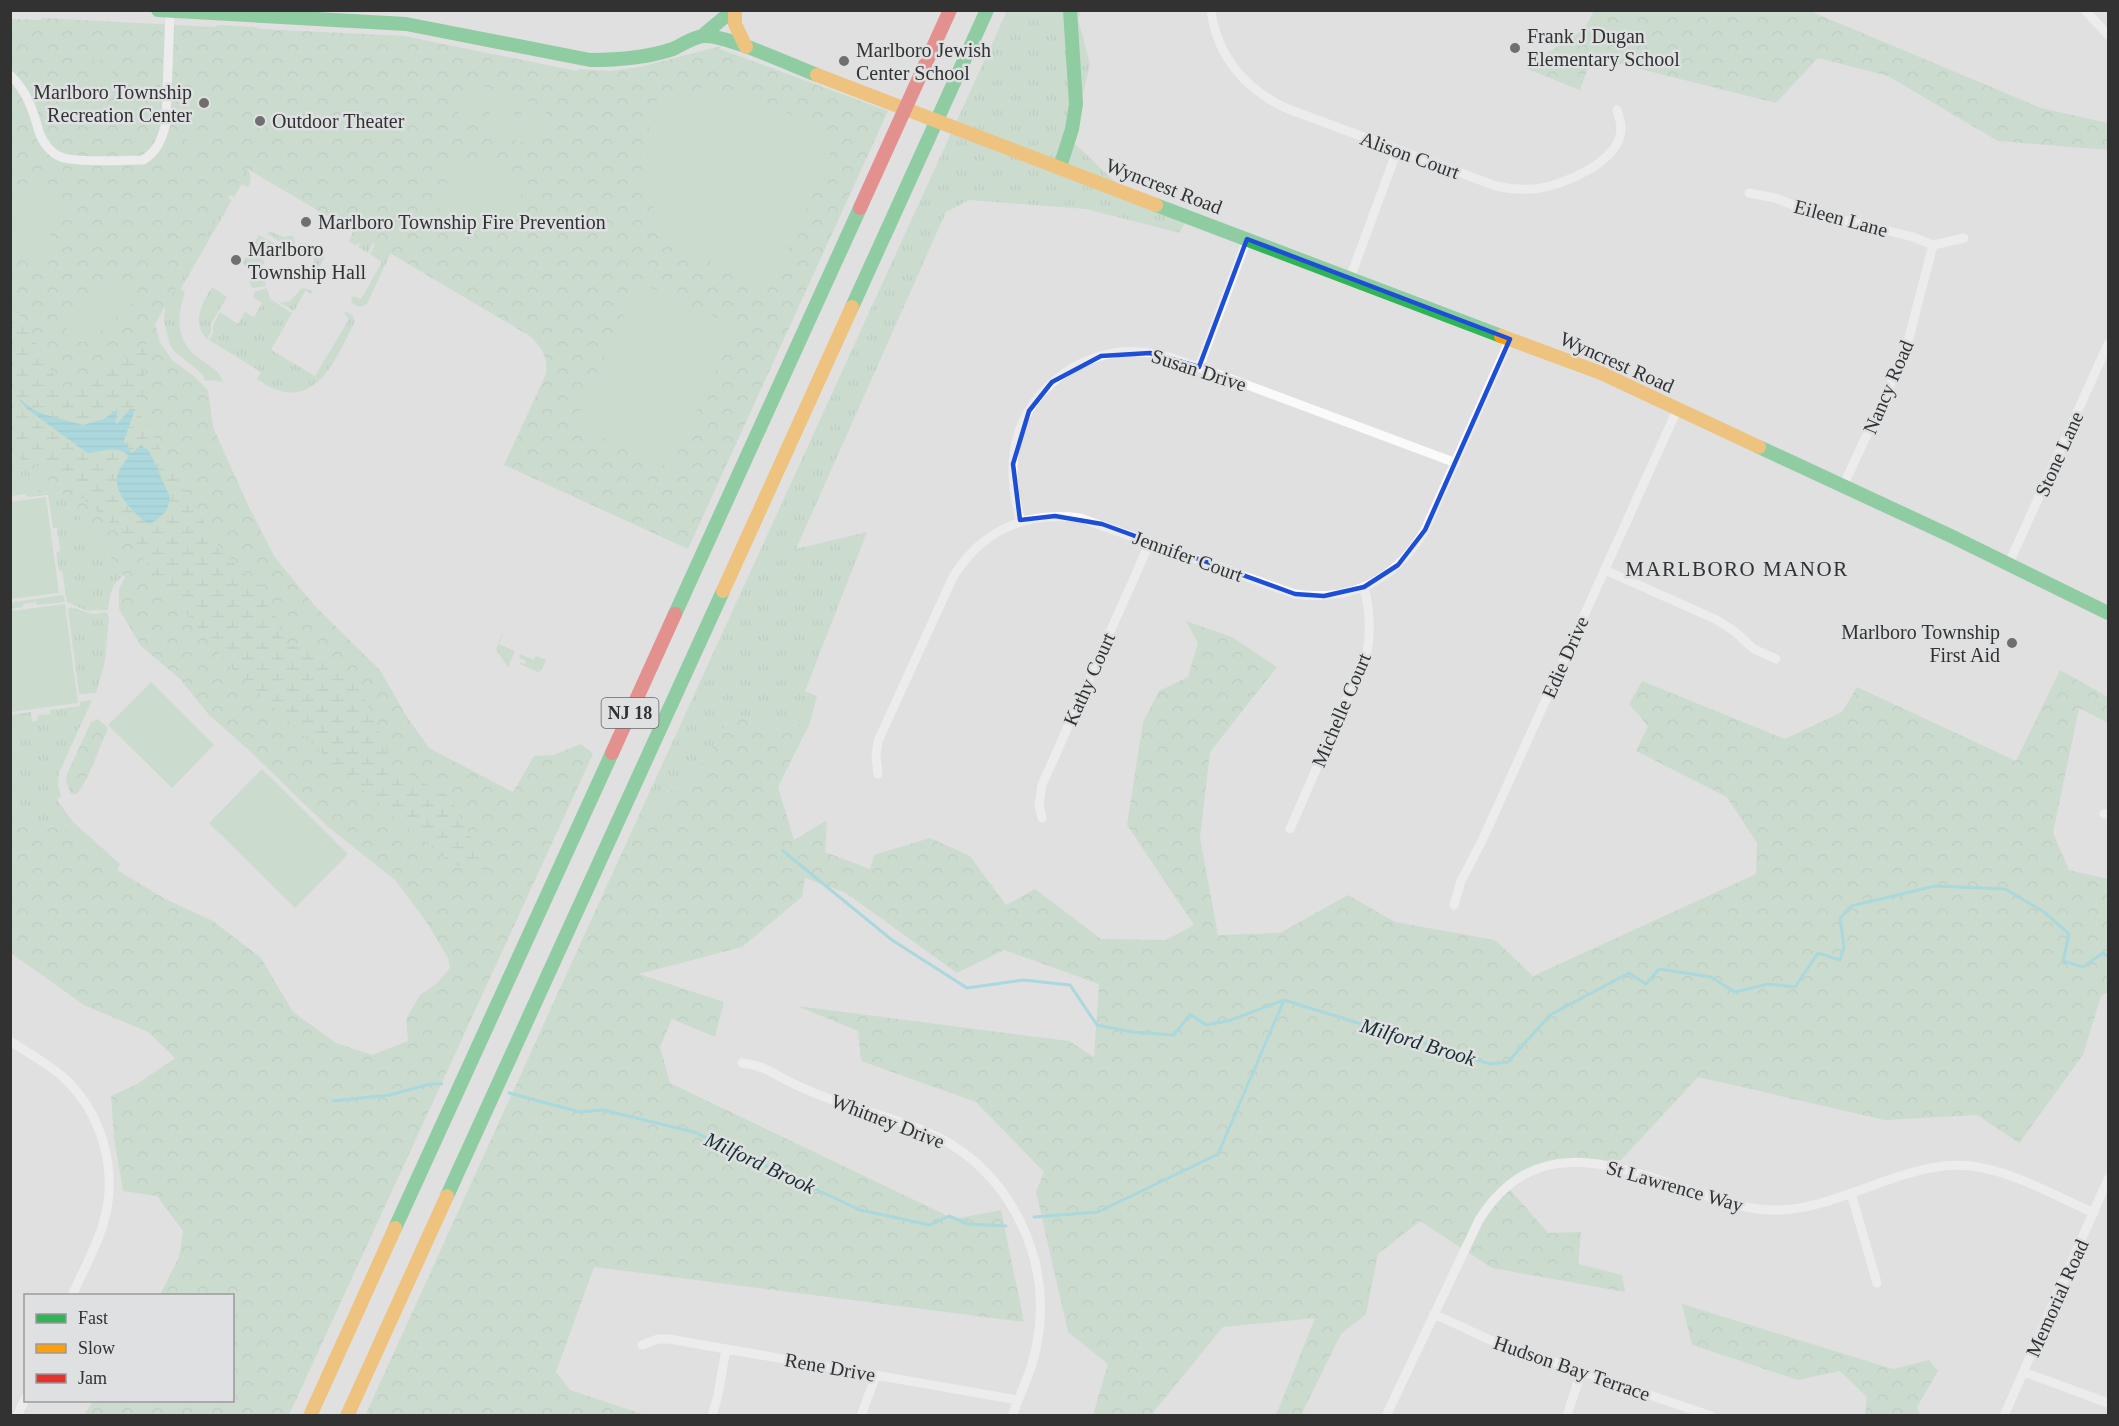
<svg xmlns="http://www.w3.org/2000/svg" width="2119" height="1426" font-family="'Times New Roman',serif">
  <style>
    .grass { fill: url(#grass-tufts) }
    .forest { fill: url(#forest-crowns) }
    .wetland { fill: url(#wetland-marsh) }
    .garden { fill: #b2d6b9 }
    .water { fill: url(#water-rules) }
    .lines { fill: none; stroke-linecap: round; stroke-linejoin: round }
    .stream { stroke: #69ceda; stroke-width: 3 }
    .street { stroke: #fafafa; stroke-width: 9 }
    .fast { stroke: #30b455; stroke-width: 14 }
    .slow { stroke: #ff9f0a; stroke-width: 14 }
    .jam { stroke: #e5322d; stroke-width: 14 }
    .marked { fill: none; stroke: #1d4ed8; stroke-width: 4.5; stroke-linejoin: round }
    .poi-dot { fill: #6f6f70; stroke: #dfe0e1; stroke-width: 2 }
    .labels { text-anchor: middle; stroke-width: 5; stroke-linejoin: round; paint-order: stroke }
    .shield { fill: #dfe0e1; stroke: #666667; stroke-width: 1.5 }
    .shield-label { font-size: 18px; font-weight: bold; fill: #323233 }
    .poi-label { font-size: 20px; fill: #323233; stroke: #dfe0e1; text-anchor: start }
    .street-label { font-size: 20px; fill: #323233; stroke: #dfe0e1 }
    .neighbourhood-label { font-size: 21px; letter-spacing: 1.5px; fill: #323233; stroke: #dfe0e1 }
    .water-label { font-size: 21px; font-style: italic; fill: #172e31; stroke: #dfe0e1 }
  </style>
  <defs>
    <pattern id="grass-tufts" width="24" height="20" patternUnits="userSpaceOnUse" patternTransform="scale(1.5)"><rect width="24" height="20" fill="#b2d6b9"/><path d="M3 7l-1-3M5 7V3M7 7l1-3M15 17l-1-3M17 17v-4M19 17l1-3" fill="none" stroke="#9ab8a0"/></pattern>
    <pattern id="forest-crowns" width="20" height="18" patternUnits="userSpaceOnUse" patternTransform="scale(1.5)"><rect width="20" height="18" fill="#b2d6b9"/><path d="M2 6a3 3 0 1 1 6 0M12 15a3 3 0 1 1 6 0" fill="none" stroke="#9ab8a0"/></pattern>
    <pattern id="wetland-marsh" width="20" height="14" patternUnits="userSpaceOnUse" patternTransform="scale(1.5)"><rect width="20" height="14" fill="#b2d6b9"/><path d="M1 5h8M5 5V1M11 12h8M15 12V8" fill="none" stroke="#9ab8a0"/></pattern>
    <pattern id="water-rules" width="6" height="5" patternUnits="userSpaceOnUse" patternTransform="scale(1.5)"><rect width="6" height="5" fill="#69ceda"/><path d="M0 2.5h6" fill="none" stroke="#5cb1bc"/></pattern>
  </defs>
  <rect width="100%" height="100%" fill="#e0e0e0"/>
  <path class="grass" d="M 1007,11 L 1081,11 L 1078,19 L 1090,64 L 1072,141 L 1127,193 L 1188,216 L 1180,233 L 1086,209 L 969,200 L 946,212 L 796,549 L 867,532 L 805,691 L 817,696 L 809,725 L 772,729 L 733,713 L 689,784 L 658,795 L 662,811 L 640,813 Z
    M 232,153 C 242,163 257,172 248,187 L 242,184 L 234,197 L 223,192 Z
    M 220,194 L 232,200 L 183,285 L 181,289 L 185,292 C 176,317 176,343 200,359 C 210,366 219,370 223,382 L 211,380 L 206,381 L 201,373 L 173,350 L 169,342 L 164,320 L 166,296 Z
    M 354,230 L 376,237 L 368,253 L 358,247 L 360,244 L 357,243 L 356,246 L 349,241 Z
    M 269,231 L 286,238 L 287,236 L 293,236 L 295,243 C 285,248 276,239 268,234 Z
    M 259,235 L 277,245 L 278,248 L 271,251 L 268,257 L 252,246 Z
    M 377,240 L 391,252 L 367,304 L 359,307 L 352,303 L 351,298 L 353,296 L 361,299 L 382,262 L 370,254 Z
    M 312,248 L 325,257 L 314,276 L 320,281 L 318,283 L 313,280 L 310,276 L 315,256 Z
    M 249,252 L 265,261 L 262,267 L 266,286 L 252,288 L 249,281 L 254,271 L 242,263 Z
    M 212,287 L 227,297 L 211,324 L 211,332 L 207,339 C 191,323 202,303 212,287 Z
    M 267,288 L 270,299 L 292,313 L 271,350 L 315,376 L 349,319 L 344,313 L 347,312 L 352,315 L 355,321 C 335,362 312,419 257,379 L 261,372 L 209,340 L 213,333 L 213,325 L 220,312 L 238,324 L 245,312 L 254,317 L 262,303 L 254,298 L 254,292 Z
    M 302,288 L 311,290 L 313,294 L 305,291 L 294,311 L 280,303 L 290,301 Z
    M 28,470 L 39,492 L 62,493 L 124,575 C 111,584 110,595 108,610 L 87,611 L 67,602 L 62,571 L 59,571 L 56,552 L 60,551 L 57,528 L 53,528 L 48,495 L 28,497 L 25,494 L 11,496 L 11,471 Z
    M 63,595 L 65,602 L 37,605 L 36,602 L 23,604 L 23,607 L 11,609 L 13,602 Z
    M 70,607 L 93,614 L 106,612 L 109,617 L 105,661 L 96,693 L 79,694 L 68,610 Z
    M 502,633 L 503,634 L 499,644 L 515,651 L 508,667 L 496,650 Z
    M 520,654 L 534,660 L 536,656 L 546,660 L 541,671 L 538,672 L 520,664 L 520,662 L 525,664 L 526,661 L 519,658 Z
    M 92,700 L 59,773 L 58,785 L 61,796 L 57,800 L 73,822 L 120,864 L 117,870 L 59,828 L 11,814 L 10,715 L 31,712 L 32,721 L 37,721 L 38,715 L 50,714 L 50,710 L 80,706 L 80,702 Z"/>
  <path class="forest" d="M 1594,11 L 1810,11 L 2041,108 L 2108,123 L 2108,150 L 1998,141 L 1888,76 L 1818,58 L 1776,103 L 1592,57 L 1580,90 L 1525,68 L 1584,29 Z
    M 42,18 L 215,27 L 218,25 L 255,27 L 260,29 L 404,36 L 577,71 L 579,69 L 610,71 L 640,67 L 721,46 L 720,49 L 888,111 L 688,549 L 504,465 L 546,374 C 548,357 542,347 530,336 L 246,168 L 155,324 L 160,342 L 172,360 L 195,377 L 208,390 L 213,427 L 247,503 L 274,556 L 314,605 L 380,670 L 405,714 L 429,748 L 513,792 L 534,756 L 553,755 L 581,744 L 593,754 L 289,1415 L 84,1415 L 93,1401 L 232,1400 L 232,1296 L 160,1295 L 179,1257 L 183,1231 L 157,1196 L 123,1191 L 114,1137 L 111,1096 L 137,1084 L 175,1058 L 148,1032 L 84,1005 L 11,953 L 11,814 L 59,828 L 117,870 L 165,899 L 213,921 L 261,958 L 293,1012 L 336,1043 L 372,1055 L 408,1041 L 406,1019 L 420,995 L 436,984 L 450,968 L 448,958 L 426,921 L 395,880 L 327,826 L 251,752 L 209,715 L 180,679 L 141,646 L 119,609 L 119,589 L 125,577 L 62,493 L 39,492 L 28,470 L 11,471 L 11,19 L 41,20 Z
    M 1186,621 L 1232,637 L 1277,667 L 1210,752 L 1200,838 L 1218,935 L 1280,933 L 1348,895 L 1395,922 L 1495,940 L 1533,976 L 1756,874 L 1757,843 L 1727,797 L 1636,751 L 1648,726 L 1629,704 L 1642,681 L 1785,739 L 1842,712 L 1857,687 L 2016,761 L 2060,670 L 2108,697 L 2108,723 L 2079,708 L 2053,833 L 2069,870 L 2108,879 L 2108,992 L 2101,996 L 2083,1055 L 2019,1143 L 1977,1115 L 1885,1120 L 1698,1077 L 1621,1160 L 1542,1164 L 1506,1185 L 1548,1233 L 1581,1232 L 1578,1264 L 1622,1275 L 1625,1292 L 1492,1268 L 1420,1221 L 1378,1254 L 1366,1314 L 1341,1334 L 1301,1415 L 1276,1415 L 1315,1318 L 1223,1327 L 1151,1415 L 1093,1415 L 1108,1364 L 1068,1332 L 1036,1192 L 1044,1172 L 976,1102 L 861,1061 L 858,1031 L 797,1006 L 1069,1041 L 1094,1057 L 1099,984 L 1004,950 L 957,973 L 846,893 L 805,878 L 802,897 L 742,947 L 639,974 L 724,1002 L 715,1037 L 672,1019 L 660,1047 L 670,1083 L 954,1219 L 1001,1210 L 1024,1322 L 594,1267 L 556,1372 L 570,1390 L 645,1415 L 365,1416 L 640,813 L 661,811 L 658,795 L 689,784 L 733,713 L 772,729 L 809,725 L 778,787 L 794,840 L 827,820 L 825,852 L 870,869 L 874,855 L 930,838 L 970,856 L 1006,905 L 1035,889 L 1101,939 L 1166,940 L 1194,925 L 1127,825 L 1143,722 L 1159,691 L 1188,677 L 1198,643 Z
    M 98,719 L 107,727 L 107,732 C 97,751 90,778 77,794 L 71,794 L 66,781 L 67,774 L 91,722 Z
    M 1682,1304 L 1893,1369 L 1929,1360 L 1938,1371 L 1917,1407 L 1920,1415 L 1865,1415 L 1867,1397 L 1840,1371 L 1798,1380 L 1692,1345 Z"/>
  <path class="wetland" d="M 10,303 L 18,312 L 62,389 L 83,390 L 131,351 L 148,344 L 141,416 L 224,555 L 267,592 L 286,645 L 324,651 L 360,689 L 394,767 L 450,797 L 490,873 L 453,865 L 358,786 L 224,661 L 123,534 L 54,473 L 11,455 Z"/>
  <path class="garden" d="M 103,54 L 112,59 L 114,67 L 106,84 L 105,96 L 103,96 C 103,85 105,74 108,63 L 103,59 L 98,61 L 101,96 L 97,96 C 99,83 91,72 94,59 Z
    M 469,81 L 492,89 L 479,127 L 456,119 Z
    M 706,88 C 736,90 764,102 792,115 L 795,113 L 818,128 L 830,157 L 821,181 L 818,182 L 771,285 L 764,288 L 727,271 L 687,248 L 673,239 L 662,225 L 653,207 L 647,184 L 650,107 L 666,94 Z
    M 497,90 L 520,98 L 507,136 L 484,128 Z
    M 526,101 L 548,108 L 535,146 L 513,139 Z
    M 195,129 L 204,147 L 189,149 L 186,136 Z
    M 457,155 L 526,180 L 508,232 L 438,208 Z
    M 25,183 L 62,193 L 43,263 L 11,254 L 11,237 Z
    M 115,278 C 124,280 134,293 133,302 L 87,342 L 79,342 L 65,327 L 65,319 L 110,280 Z
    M 638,282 L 735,326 L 671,468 L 574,425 Z
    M 46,497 L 59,593 L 11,599 L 11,502 Z
    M 65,604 L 78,703 L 11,712 L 11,611 Z
    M 151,682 L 214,745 L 172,788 L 108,725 Z
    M 262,769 L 348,854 L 295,908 L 209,823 Z"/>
  <path class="water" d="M 18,398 L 34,410 L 46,415 L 83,425 L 104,419 L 118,409 L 115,422 L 117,424 L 130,409 L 135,409 L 124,441 L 132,453 L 141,445 L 148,450 L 152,457 L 170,497 C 169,511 161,518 149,524 C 136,516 114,494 117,478 C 118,469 124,463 129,456 C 115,444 103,452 87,453 L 26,408 Z"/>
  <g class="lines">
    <path class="stream" d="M 783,851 L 892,940 L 967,988 L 1023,980 L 1070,985 L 1097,1025 L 1132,1032 L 1174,1035 L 1190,1014 L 1206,1025 L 1228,1021 L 1284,1000
      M 509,1093 L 580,1112 L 603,1110 L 694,1132 L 860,1210 L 930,1225 L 949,1216 L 968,1224 L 1006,1226
      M 333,1101 L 390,1095 L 430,1084 L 442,1084
      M 1034,1217 L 1098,1212 L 1218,1154 L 1284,1000 L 1490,1064 L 1508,1062 L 1550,1015 L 1629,973 L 1646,984 L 1659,969 L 1711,977 L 1735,992 L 1768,984 L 1795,987 L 1818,953 L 1840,960 L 1844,947 L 1840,918 L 1851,906 L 1935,886 L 2005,889 L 2044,912 L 2069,934 L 2063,961 L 2083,967 L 2103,953 L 2108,957"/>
    <path class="street" d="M 1211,10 C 1217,57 1246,90 1288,109 L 1496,186 C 1509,189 1521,190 1534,189 C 1562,186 1621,162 1621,128 C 1621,122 1619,116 1617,110
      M 2085,10 L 2108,35
      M 10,75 C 27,91 33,110 39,132 C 43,143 52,155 64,158 C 85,163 120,160 143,160 C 157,152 162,139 166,123 L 170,11
      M 1749,193 L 1775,198 L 1811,212 L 1913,237 L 1933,245
      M 1350,278 L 1397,151
      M 1199,367 L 1247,239
      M 1843,486 L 1905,353 L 1933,245 L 1964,238
      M 1020,520 C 1015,498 1011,476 1014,453 C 1022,392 1081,347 1141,352 C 1161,353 1180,361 1199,367 L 1456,463
      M 2009,563 L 2108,344
      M 1605,570 L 1717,620 L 1734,631 L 1754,649 L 1776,659
      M 878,774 L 876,756 L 878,741 L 953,577 C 982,530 1026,511 1080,518 L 1295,594 C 1352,602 1396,579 1425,530 L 1510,339
      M 2104,814 L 2108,814
      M 1042,818 L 1039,806 L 1042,785 L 1150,542
      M 1290,829 L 1367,653 C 1371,630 1370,610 1364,587
      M 1454,905 L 1461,881 L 1482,841 L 1677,410
      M 10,1041 C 28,1053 47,1063 63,1077 C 103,1113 119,1174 103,1224 C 96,1249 82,1272 72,1296
      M 742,1063 C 762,1065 771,1072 788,1081 C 804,1089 821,1096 838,1102 C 875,1115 915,1123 949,1143 C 1016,1184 1052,1265 1037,1343 C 1033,1368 1021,1392 1012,1416
      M 1851,1193 L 1877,1283
      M 1434,1314 L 1490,1340 L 1711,1416
      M 642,1345 L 658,1339 L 669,1339 L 1018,1400
      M 2024,1372 L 2108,1403
      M 17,1416 L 26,1397
      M 712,1416 L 718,1395 L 726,1349
      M 861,1416 L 876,1375
      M 1386,1416 L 1479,1220 C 1538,1126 1623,1169 1707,1196 C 1728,1203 1750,1210 1773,1210 C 1839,1211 1905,1159 1971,1166 C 2010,1170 2058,1197 2094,1213
      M 1567,1416 L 1581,1372
      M 2004,1416 L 2108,1179"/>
    <path class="fast" d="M 158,10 L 406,24 L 590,60 C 618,60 646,58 673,49 C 682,45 693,37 703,36 C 725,34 793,66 817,75
      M 702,36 L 733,10
      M 1060,167 L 1072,129 L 1076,104 L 1070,10
      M 1156,205 L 1501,336
      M 852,307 L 987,10
      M 1759,447 L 1951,536 L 2108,613
      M 675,614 L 860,208
      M 447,1196 L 723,591
      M 395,1228 L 612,753"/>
    <path class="slow" d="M 735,10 L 735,24 L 746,47
      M 817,75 L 1156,205
      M 1501,336 L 1601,373 L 1759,447
      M 723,591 L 852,307
      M 310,1416 L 395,1228
      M 347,1416 L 447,1196"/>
    <path class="jam" d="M 860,208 L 950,10
      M 612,753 L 675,614"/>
  </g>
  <path d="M0 0H2119V1426H0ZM 1247,239 L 1510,339 L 1425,530 L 1398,565 L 1364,587 L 1324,596 L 1295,594 L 1102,524 L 1055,516 L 1020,520 L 1013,464 L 1029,411 L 1052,382 L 1101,356 L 1150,353 L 1199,367 Z" fill="#e0e0e0" fill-opacity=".55" fill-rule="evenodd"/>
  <path class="marked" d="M 1247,239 L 1510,339 L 1425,530 L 1398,565 L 1364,587 L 1324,596 L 1295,594 L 1102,524 L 1055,516 L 1020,520 L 1013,464 L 1029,411 L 1052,382 L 1101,356 L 1150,353 L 1199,367 Z"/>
  <g class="poi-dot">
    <circle cx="1515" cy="48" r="6"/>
    <circle cx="844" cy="61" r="6"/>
    <circle cx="204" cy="103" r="6"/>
    <circle cx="260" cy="121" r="6"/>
    <circle cx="306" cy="222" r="6"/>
    <circle cx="236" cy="260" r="6"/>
    <circle cx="2012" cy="643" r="6"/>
  </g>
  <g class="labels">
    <rect class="shield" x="601.5" y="698" width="57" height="30" rx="4.5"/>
    <g class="shield-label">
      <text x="630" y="719">NJ 18</text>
    </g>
    <g class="poi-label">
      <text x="1527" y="43">Frank J Dugan<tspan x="1527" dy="23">Elementary School</tspan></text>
      <text x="856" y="57">Marlboro Jewish<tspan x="856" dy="23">Center School</tspan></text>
      <text x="192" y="99" text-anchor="end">Marlboro Township<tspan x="192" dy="23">Recreation Center</tspan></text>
      <text x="272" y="128">Outdoor Theater</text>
      <text x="318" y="229">Marlboro Township Fire Prevention</text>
      <text x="248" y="256">Marlboro<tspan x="248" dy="23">Township Hall</tspan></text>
      <text x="2000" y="639" text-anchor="end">Marlboro Township<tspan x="2000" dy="23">First Aid</tspan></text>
    </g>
    <g class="street-label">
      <text transform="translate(1410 155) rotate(20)" y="7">Alison Court</text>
      <text transform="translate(1164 186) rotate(21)" y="7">Wyncrest Road</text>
      <text transform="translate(1841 218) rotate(15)" y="7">Eileen Lane</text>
      <text transform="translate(1617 362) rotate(24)" y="7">Wyncrest Road</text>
      <text transform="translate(1199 370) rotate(18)" y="7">Susan Drive</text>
      <text transform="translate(1888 387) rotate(-67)" y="7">Nancy Road</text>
      <text transform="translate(2059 454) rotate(-66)" y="7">Stone Lane</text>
      <text transform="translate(1188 556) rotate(20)" y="7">Jennifer Court</text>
      <text transform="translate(1565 657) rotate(-66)" y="7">Edie Drive</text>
      <text transform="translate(1089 679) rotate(-66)" y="7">Kathy Court</text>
      <text transform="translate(1341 710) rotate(-67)" y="7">Michelle Court</text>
      <text transform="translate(888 1121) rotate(21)" y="7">Whitney Drive</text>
      <text transform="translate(1675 1186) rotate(16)" y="7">St Lawrence Way</text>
      <text transform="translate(2057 1298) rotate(-66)" y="7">Memorial Road</text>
      <text transform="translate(830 1367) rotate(10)" y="7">Rene Drive</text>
      <text transform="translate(1572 1368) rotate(19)" y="7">Hudson Bay Terrace</text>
    </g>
    <g class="neighbourhood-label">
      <text x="1737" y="576">MARLBORO MANOR</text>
    </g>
    <g class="water-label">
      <text transform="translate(1418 1042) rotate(17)" y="7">Milford Brook</text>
      <text transform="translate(760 1163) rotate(25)" y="7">Milford Brook</text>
    </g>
  </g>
  <rect width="2119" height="1426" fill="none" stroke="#323233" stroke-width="24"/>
  <rect x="24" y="1294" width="210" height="108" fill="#dfe0e1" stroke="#9a9a9b" stroke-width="1.5"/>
  <rect x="36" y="1314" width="30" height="9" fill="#30b455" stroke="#9a9a9b" stroke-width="1.5"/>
  <text x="78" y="1324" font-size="18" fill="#323233">Fast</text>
  <rect x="36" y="1344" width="30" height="9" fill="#ff9f0a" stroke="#9a9a9b" stroke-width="1.5"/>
  <text x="78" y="1354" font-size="18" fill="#323233">Slow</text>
  <rect x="36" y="1374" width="30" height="9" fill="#e5322d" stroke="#9a9a9b" stroke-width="1.5"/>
  <text x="78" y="1384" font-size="18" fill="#323233">Jam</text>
</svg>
